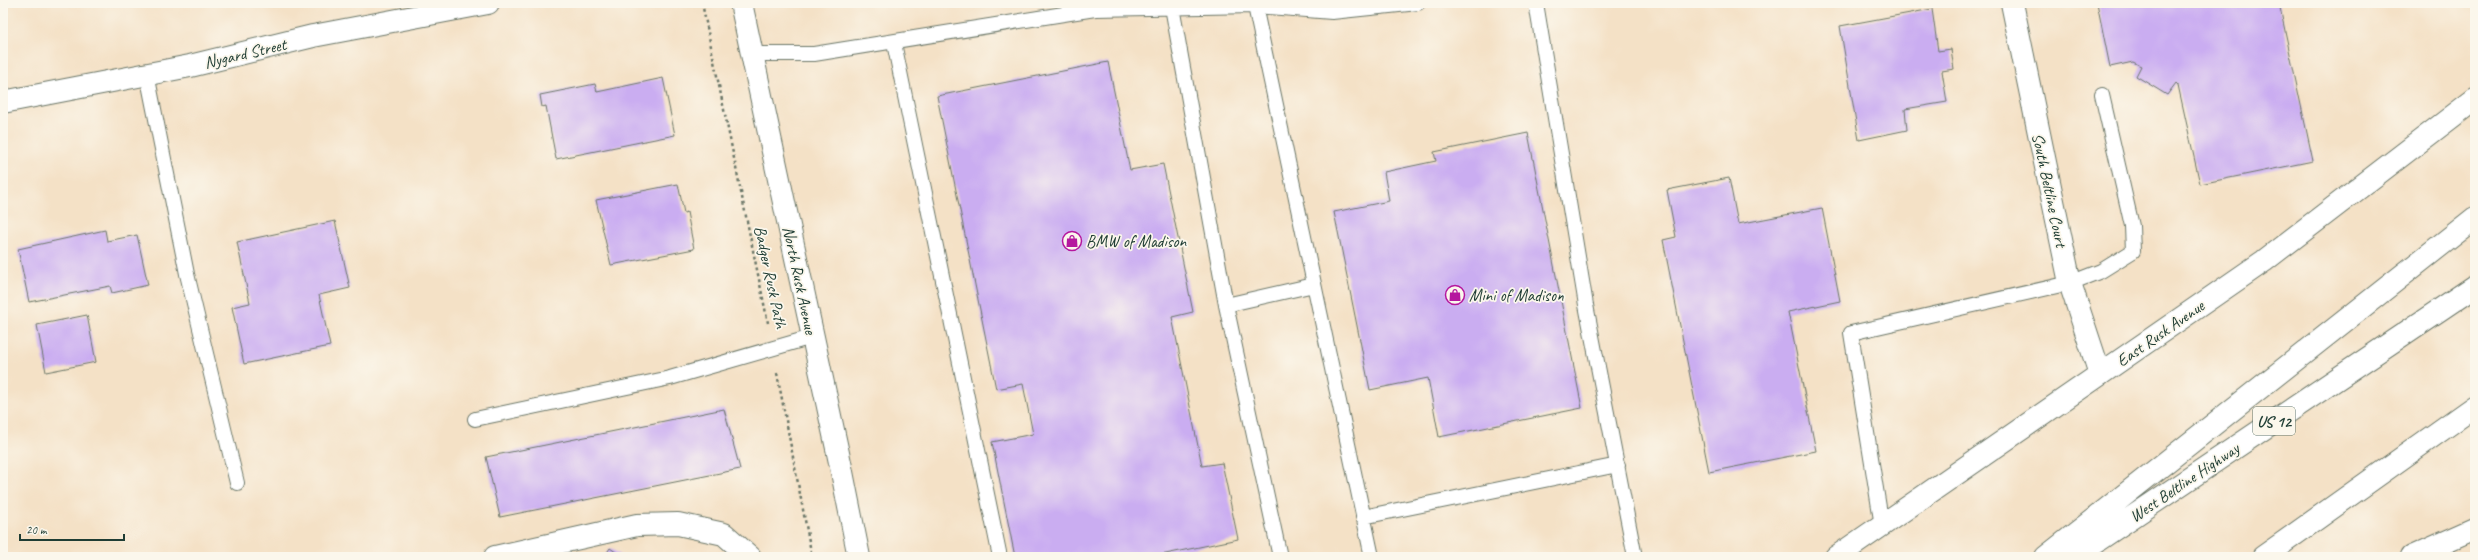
<svg xmlns="http://www.w3.org/2000/svg" width="2478" height="560" font-family="Caveat,sans-serif">
  <style>
    .building { fill: #caadf1 }
    .lines { fill: none; stroke-linecap: round; stroke-linejoin: round }
    .service-casing { stroke: #6a7667; stroke-width: 16 }
    .minor-casing { stroke: #6a7667; stroke-width: 24 }
    .tertiary-casing { stroke: #6a7667; stroke-width: 24 }
    .motorway-casing { stroke: #6a7667; stroke-width: 24 }
    .path { stroke: #6a7667; stroke-width: 2.5; stroke-dasharray: 3 3; stroke-linecap: butt }
    .service { stroke: #fff; stroke-width: 14 }
    .minor { stroke: #fff; stroke-width: 22 }
    .tertiary { stroke: #fff; stroke-width: 22 }
    .motorway { stroke: #fff; stroke-width: 22 }
    .labels { text-anchor: middle; stroke-width: 3.5; stroke-linejoin: round; paint-order: stroke }
    .shield { fill: #fbf7ec; stroke: #61756b; stroke-width: 1 }
    .shield-label { font-size: 16px; font-weight: bold; fill: #1f3d34 }
    .street-label { font-size: 17px; fill: #1f3d34; stroke: #fbf7ec }
    .poi-label { font-size: 17px; fill: #1f3d34; stroke: #fbf7ec; text-anchor: start }
  </style>
  <rect width="100%" height="100%" fill="#fbf7ec"/>
  <filter id="ink" filterUnits="userSpaceOnUse"><feTurbulence type="fractalNoise" baseFrequency=".025" numOctaves="2"/><feDisplacementMap in="SourceGraphic" scale="8" xChannelSelector="R" yChannelSelector="G"/><feConvolveMatrix kernelMatrix="1 2 1 2 8 2 1 2 1" color-interpolation-filters="sRGB"/></filter>
  <filter id="wash" filterUnits="userSpaceOnUse"><feTurbulence type="fractalNoise" baseFrequency=".012" numOctaves="4" result="noise"/><feDisplacementMap in="SourceGraphic" scale="16" xChannelSelector="R" yChannelSelector="G"/><feGaussianBlur stdDeviation="0.9" result="paint"/><feColorMatrix in="noise" values="0 0 0 0 0 0 0 0 0 0 0 0 0 0 0 0 0 1.4 0 .05"/><feComposite in="paint" operator="in"/></filter>
  <g filter="url(#wash)">
    <rect width="100%" height="100%" fill="#f4e1c6"/>
    <g id="blocks">
      <path class="building" d="M 2097,3 L 2279,3 L 2313,161 L 2200,184 L 2178,85 L 2176,83 L 2167,95 L 2136,76 L 2141,66 L 2133,62 L 2110,67 Z
        M 1932,9 L 1938,51 L 1951,49 L 1954,69 L 1942,71 L 1947,102 L 1905,109 L 1907,130 L 1859,140 L 1840,26 Z
        M 1108,62 L 1130,170 L 1163,164 L 1193,312 L 1172,317 L 1202,466 L 1222,463 L 1238,539 L 1151,557 L 1015,557 L 992,442 L 1033,434 L 1023,384 L 996,389 L 937,96 Z
        M 663,78 L 675,135 L 556,159 L 546,106 L 542,107 L 540,95 L 595,84 L 597,92 Z
        M 1528,133 L 1582,408 L 1439,437 L 1428,378 L 1370,390 L 1334,212 L 1389,201 L 1384,172 L 1436,161 L 1434,152 Z
        M 1729,178 L 1738,224 L 1822,208 L 1840,301 L 1788,312 L 1816,451 L 1709,472 L 1663,240 L 1676,237 L 1667,190 Z
        M 678,184 L 684,213 L 687,212 L 694,249 L 611,265 L 596,200 Z
        M 335,221 L 350,288 L 319,295 L 330,346 L 244,364 L 232,307 L 250,303 L 237,242 Z
        M 105,230 L 107,241 L 137,235 L 148,285 L 112,293 L 110,286 L 29,302 L 18,249 Z
        M 87,315 L 96,362 L 46,372 L 37,325 Z
        M 724,409 L 740,469 L 500,517 L 486,457 Z
        M 610,548 L 623,557 L 604,557 Z"/>
    </g>
  </g>
  <g filter="url(#ink)">
    <use href="#blocks" fill-opacity="0" stroke="#6a7667" stroke-width="1"/>
    <g class="lines">
      <defs>
        <path id="service" d="M 1536,3 L 1586,305 L 1635,557
          M 1255,6 L 1332,12 L 1418,3
          M 1172,7 L 1226,305
          M 894,43 L 1000,557
          M 751,54 L 814,54 L 1095,9 L 1255,6 L 1372,557
          M 147,74 L 187,274 L 237,483
          M 475,419 L 670,378 L 812,337
          M 1363,517 L 1618,465
          M 1882,526 L 1851,333 L 2070,283 L 2101,271 L 2133,251 L 2132,226 L 2102,95
          M 1280,557 L 1226,305 L 1314,285"/>
        <path id="minor" d="M 741,3 L 841,467 L 859,557
          M 2012,3 L 2070,283 L 2100,374
          M 3,102 L 190,66 L 313,36 L 488,3
          M 495,557 L 637,525 L 678,524 L 724,534 L 750,557"/>
        <path id="tertiary" d="M 1836,557 L 2264,261 L 2475,99"/>
        <path id="motorway" d="M 2046,557 L 2475,218
          M 2073,557 L 2475,286
          M 2263,557 L 2475,406
          M 2412,557 L 2475,529"/>
      </defs>
      <use href="#service" class="service-casing"/>
      <use href="#minor" class="minor-casing"/>
      <use href="#tertiary" class="tertiary-casing"/>
      <use href="#motorway" class="motorway-casing"/>
      <path class="path" d="M 702,3 L 768,323
        M 777,373 L 812,557"/>
      <use href="#service" class="service"/>
      <use href="#minor" class="minor"/>
      <use href="#tertiary" class="tertiary"/>
      <use href="#motorway" class="motorway"/>
    </g>
  </g>
  <defs>
    <symbol id="shop-ring" viewBox="-11 -11 22 22"><circle r="9.5" fill="#fbf7ec" stroke="#b5179e" stroke-width="1.5"/><path d="M-5-2.5h2.3a2.7 3.5 0 0 1 5.4 0H5L5.5 6h-11ZM-1.5-2.5h3a1.5 2.3 0 0 0-3 0Z" fill="#b5179e"/></symbol>
  </defs>
  <g fill-rule="evenodd">
    <use href="#shop-ring" x="1061" y="230" width="22" height="22"/>
    <use href="#shop-ring" x="1444" y="284" width="22" height="22"/>
  </g>
  <g class="labels">
    <rect class="shield" x="2253" y="407" width="42" height="28" rx="3"/>
    <g class="shield-label">
      <text x="2274" y="427">US 12</text>
    </g>
    <g class="street-label">
      <text transform="translate(245 53) rotate(-13)" y="6">Nygard Street</text>
      <text transform="translate(2050 190) rotate(78)" y="6">South Beltline Court</text>
      <text transform="translate(771 277) rotate(78)" y="6">Badger Rusk Path</text>
      <text transform="translate(800 280) rotate(78)" y="6">North Rusk Avenue</text>
      <text transform="translate(2160 333) rotate(-35)" y="6">East Rusk Avenue</text>
      <text transform="translate(2184 482) rotate(-34)" y="6">West Beltline Highway</text>
    </g>
    <g class="poi-label">
      <text x="1086" y="247">BMW of Madison</text>
      <text x="1469" y="301">Mini of Madison</text>
    </g>
  </g>
  <rect width="2478" height="560" fill="none" stroke="#fbf7ec" stroke-width="16"/>
  <path d="M20 534v6h104v-6" fill="none" stroke="#1f3d34" stroke-width="2"/>
  <text x="26" y="534" font-size="12" fill="#1f3d34" stroke="#fbf7ec" stroke-width="3" paint-order="stroke">20 m</text>
</svg>
